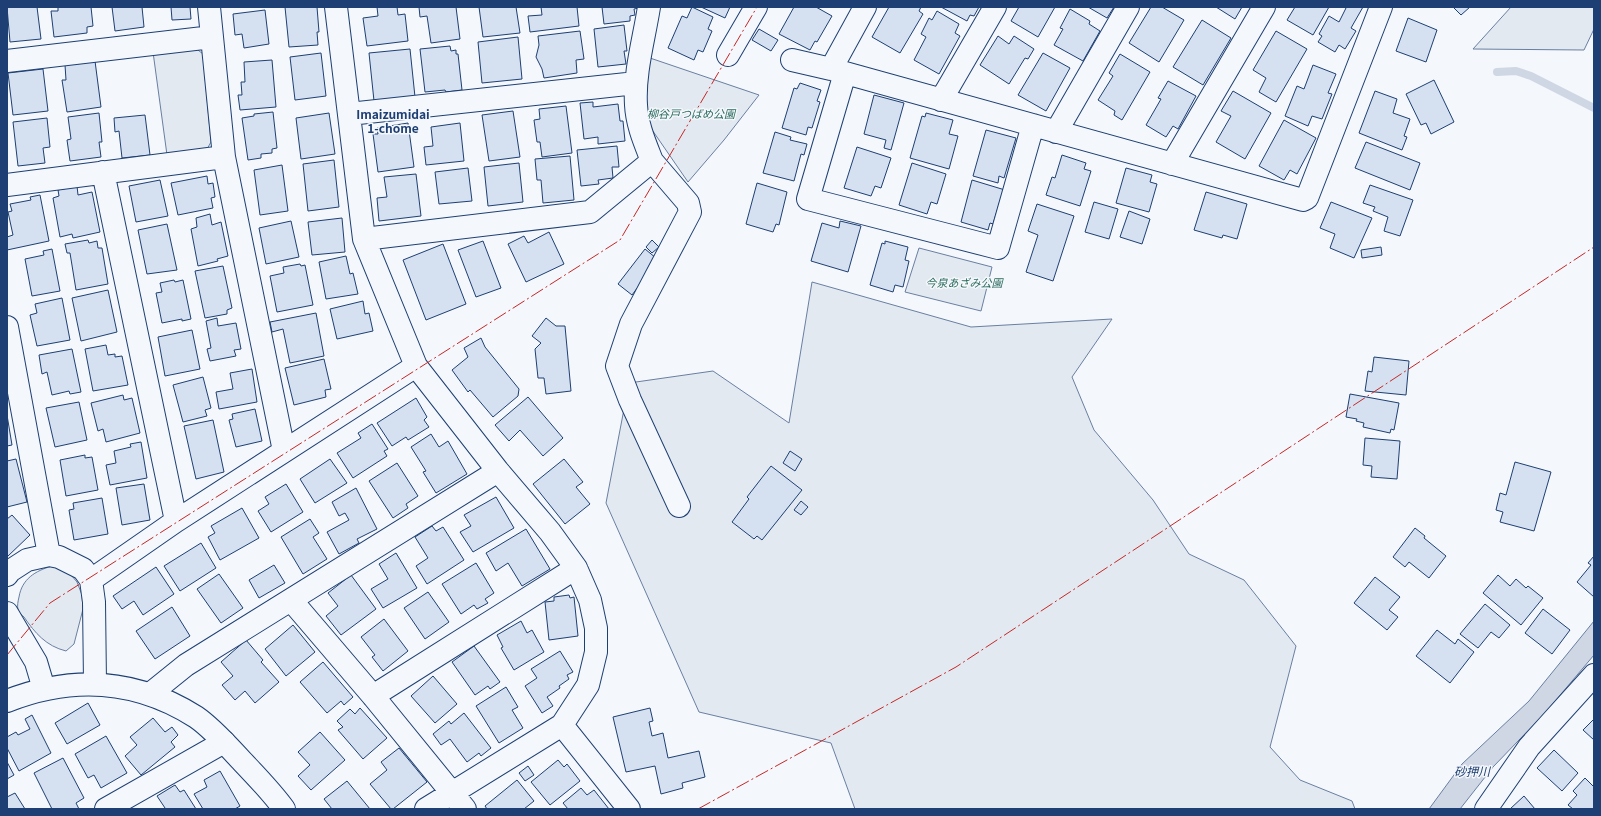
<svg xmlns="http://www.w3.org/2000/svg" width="1601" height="816" font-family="Georgia,'Noto Sans JP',serif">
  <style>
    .green { fill: #e3e9f0; stroke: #687fa3 }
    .water { fill: #cfd7e4; stroke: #687fa3 }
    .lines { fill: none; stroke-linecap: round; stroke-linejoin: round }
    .stream { stroke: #cfd7e4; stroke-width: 8 }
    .building { fill: #d5e0f0; stroke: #1d3f73 }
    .street-casing { stroke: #1d3f73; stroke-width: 24 }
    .secondary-casing { stroke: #1d3f73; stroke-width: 24 }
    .street { stroke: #f4f7fb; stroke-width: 22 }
    .secondary { stroke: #f4f7fb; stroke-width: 22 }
    .power { stroke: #c62828; stroke-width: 1; stroke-dasharray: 14 3 2 3; stroke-linecap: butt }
    .labels { text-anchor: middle; stroke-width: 3; stroke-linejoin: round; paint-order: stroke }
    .park-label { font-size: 11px; font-style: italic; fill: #2c6c60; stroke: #f4f7fb }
    .neighbourhood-label { font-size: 12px; font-weight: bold; fill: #1d3f73; stroke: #f4f7fb }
    .water-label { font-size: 12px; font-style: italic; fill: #1d3f73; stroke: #f4f7fb }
  </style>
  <rect width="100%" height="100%" fill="#f4f7fb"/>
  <path class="green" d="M 1511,7 L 1594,7 L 1594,29 L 1584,50 L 1473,49 Z
    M 193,46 L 203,54 L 211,142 L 206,151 L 167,155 L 153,52 Z
    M 650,58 L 759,95 L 724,140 L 688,182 L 648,124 L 643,102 Z
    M 919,248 L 992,267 L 981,311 L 905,292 Z
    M 812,282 L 971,327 L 1112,319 L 1072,377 L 1094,430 L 1153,500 L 1189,554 L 1244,580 L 1296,646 L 1270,747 L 1300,780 L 1352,801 L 1355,809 L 855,809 L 831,743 L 699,712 L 606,503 L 629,383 L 713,371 L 789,423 Z
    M 52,566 L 66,569 L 77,582 L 82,595 L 83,609 L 74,644 L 66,651 C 46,646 35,633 24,617 C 22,615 19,613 18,610 C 17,606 18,601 19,597 C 22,579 35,571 52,566 Z"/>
  <path class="water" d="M 1594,621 L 1594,655 L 1545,713 L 1493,767 L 1460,809 L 1429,809 L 1462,764 L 1529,701 Z"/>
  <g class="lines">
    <path class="stream" d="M 1497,72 L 1516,71 L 1531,76 L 1594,108"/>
  </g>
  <path class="building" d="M 7,7 L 37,7 L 41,39 L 10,42 Z
    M 58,7 L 91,7 L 93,26 L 87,27 L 87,33 L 54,37 L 51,11 L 58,11 Z
    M 112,7 L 142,7 L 144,27 L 115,31 Z
    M 171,7 L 190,7 L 191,19 L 172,20 Z
    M 285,7 L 317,7 L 319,32 L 317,32 L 318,45 L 289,47 Z
    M 377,7 L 397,7 L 398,15 L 405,14 L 408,41 L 367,46 L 363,18 L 378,16 Z
    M 419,7 L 456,7 L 460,39 L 431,43 L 427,16 L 420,17 Z
    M 479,7 L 516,7 L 520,33 L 483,37 Z
    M 541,7 L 577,7 L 579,26 L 530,32 L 528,16 L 542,15 Z
    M 602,7 L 639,7 L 639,8 L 634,9 L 635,15 L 630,16 L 630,21 L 604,24 Z
    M 692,7 L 713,17 L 708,29 L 712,31 L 703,52 L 698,50 L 694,60 L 668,48 L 682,16 L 687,18 Z
    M 701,7 L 730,7 L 725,18 Z
    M 794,7 L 816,7 L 832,16 L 817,42 L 815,41 L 810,50 L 779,34 Z
    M 889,7 L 921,7 L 919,11 L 923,14 L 900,53 L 872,37 Z
    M 941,7 L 979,7 L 974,16 L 970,15 L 967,21 Z
    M 1019,7 L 1055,7 L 1038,37 L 1011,21 Z
    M 1088,7 L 1114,7 L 1107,18 Z
    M 1151,7 L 1162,7 L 1184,20 L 1159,62 L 1129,43 Z
    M 1216,7 L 1242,7 L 1235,19 Z
    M 1295,7 L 1329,7 L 1313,35 L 1287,20 Z
    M 1344,7 L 1363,7 L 1351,28 L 1356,31 L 1345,49 L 1339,45 L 1335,52 L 1318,42 L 1322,36 L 1319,34 L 1329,16 L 1339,22 L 1346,8 Z
    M 1453,7 L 1470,7 L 1461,15 Z
    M 1070,9 L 1090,21 L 1089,24 L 1100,31 L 1083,61 L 1054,45 L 1063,29 L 1060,28 Z
    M 265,10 L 269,44 L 244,48 L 242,34 L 235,35 L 233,14 Z
    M 937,11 L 959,24 L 955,33 L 960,36 L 939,74 L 914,60 L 926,37 L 921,34 L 929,18 L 932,20 Z
    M 1408,18 L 1437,30 L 1426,62 L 1396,51 Z
    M 1202,20 L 1231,38 L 1203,85 L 1173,67 Z
    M 624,25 L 627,51 L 624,51 L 626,64 L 598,67 L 594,29 Z
    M 759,29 L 778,40 L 771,51 L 752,40 Z
    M 580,31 L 584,59 L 576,60 L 577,73 L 544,78 L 542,69 L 536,57 L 539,45 L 538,36 Z
    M 1276,31 L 1307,49 L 1276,102 L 1259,92 L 1266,78 L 1253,70 Z
    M 998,36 L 1009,44 L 1014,36 L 1034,49 L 1028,59 L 1025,58 L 1009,84 L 980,65 Z
    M 518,37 L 522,79 L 482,83 L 478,42 Z
    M 450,46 L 451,51 L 456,50 L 456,54 L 458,54 L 462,90 L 446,92 L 445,90 L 425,92 L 420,49 Z
    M 410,49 L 415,97 L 374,101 L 369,53 Z
    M 321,53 L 326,96 L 295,100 L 290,57 Z
    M 1043,53 L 1070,68 L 1046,111 L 1018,95 Z
    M 1120,54 L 1150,72 L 1122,120 L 1114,115 L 1115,111 L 1098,100 L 1113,76 L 1109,73 Z
    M 272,60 L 276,107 L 240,110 L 238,95 L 242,95 L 241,82 L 245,82 L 244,62 Z
    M 95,61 L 101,107 L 67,112 L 62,80 L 66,80 L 65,65 Z
    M 1313,65 L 1336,74 L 1328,93 L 1332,94 L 1322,119 L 1312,116 L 1308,126 L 1285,116 L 1297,86 L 1304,89 Z
    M 43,69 L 48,111 L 13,115 L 8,73 Z
    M 1434,80 L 1454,122 L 1431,134 L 1426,123 L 1421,125 L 1406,94 Z
    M 1168,81 L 1196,96 L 1178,129 L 1173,126 L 1166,137 L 1146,125 L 1161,99 L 1158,98 Z
    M 800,83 L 821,90 L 817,101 L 820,102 L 812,128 L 808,127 L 806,135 L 782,128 L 794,88 L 797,89 Z
    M 1233,91 L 1271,113 L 1245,159 L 1216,142 L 1231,116 L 1221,111 Z
    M 1375,91 L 1397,99 L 1393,113 L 1410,119 L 1404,136 L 1407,137 L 1402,150 L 1359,133 Z
    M 874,95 L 904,103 L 891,150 L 884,148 L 886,140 L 864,134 Z
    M 593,102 L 593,107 L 618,104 L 620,121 L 623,121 L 625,141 L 598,144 L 598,137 L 584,139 L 580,103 Z
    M 566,106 L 572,153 L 542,157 L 540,142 L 537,142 L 534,120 L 540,119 L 539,109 Z
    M 513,111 L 520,157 L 489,161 L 482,115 Z
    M 273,112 L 277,148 L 272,149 L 272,153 L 261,154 L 261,158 L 248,160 L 242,118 L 254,116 L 254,114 Z
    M 99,113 L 102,142 L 99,142 L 101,157 L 70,161 L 67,140 L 71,139 L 68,117 Z
    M 329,113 L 335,154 L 301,159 L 296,118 Z
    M 926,113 L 953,120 L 949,134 L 958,136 L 949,169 L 910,158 L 922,116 L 925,117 Z
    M 145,115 L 150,155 L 122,158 L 119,131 L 115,132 L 114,118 Z
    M 47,118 L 50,147 L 43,148 L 45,163 L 18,166 L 13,122 Z
    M 1284,120 L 1316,138 L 1297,174 L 1290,170 L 1284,180 L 1259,166 Z
    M 408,123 L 414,167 L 378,172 L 373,134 L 378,134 L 377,128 Z
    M 460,123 L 464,161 L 426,165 L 424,147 L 433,146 L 431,127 Z
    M 986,130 L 1016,138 L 1004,178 L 999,176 L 998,183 L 973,176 Z
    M 775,132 L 791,137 L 790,140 L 807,144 L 804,155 L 801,154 L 794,181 L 763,173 Z
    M 1366,142 L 1420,163 L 1410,190 L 1355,168 Z
    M 617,146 L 619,167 L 612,167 L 613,178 L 598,180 L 599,184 L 581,186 L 577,150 Z
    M 857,147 L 891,158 L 881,188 L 875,186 L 871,196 L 844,188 Z
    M 1062,155 L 1086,163 L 1084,169 L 1091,171 L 1080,206 L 1046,195 L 1052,177 L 1055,178 Z
    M 570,156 L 574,200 L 543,203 L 541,180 L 537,180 L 535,159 Z
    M 334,160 L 339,207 L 308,211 L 303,164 Z
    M 519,163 L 523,202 L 488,206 L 484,167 Z
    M 912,163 L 946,174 L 937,204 L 931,202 L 927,214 L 899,205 Z
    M 282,165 L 288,211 L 260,215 L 254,170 Z
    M 468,168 L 472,201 L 439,204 L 435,172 Z
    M 1126,168 L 1152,175 L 1150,182 L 1157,184 L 1149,212 L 1116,203 Z
    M 416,174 L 421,216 L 379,221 L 377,198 L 387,197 L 384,177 Z
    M 207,176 L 208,184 L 213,183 L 215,197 L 211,198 L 213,208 L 178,215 L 171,183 Z
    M 160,180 L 168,216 L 136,222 L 129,186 Z
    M 972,180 L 1005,190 L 1002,202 L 1000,201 L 993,224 L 990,223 L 988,230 L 961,222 Z
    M 757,183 L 787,192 L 779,225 L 776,224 L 773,232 L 746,224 Z
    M 1370,185 L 1413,200 L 1400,236 L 1384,231 L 1388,217 L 1373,211 L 1375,207 L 1363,203 Z
    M 77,186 L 78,195 L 92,192 L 100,232 L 73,238 L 72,234 L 60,237 L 53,198 L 59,196 L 58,190 Z
    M 1206,192 L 1247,204 L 1237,239 L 1223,235 L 1222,238 L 1194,230 Z
    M 40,195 L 49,241 L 7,250 L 7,237 L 13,235 L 8,212 L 12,211 L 10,204 L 31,200 L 30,197 Z
    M 1094,202 L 1118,209 L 1109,239 L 1085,232 Z
    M 1331,202 L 1372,218 L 1354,258 L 1330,248 L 1335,234 L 1320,228 Z
    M 1037,204 L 1074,216 L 1053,281 L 1026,272 L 1038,235 L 1028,231 Z
    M 1129,211 L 1150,219 L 1142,244 L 1120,237 Z
    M 210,214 L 212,225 L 221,222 L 228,256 L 217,259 L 218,261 L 198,266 L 191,229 L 197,227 L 196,218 Z
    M 342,218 L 345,252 L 312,255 L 308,222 Z
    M 291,221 L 299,257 L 266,264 L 259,228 Z
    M 840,221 L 861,226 L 848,272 L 811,261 L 822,223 L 839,228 Z
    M 167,224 L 177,270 L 147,274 L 138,230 Z
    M 549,232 L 564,264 L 526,282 L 508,244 L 524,236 L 528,243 Z
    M 88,240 L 89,243 L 97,241 L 98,248 L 102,248 L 108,284 L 76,290 L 70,253 L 67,253 L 65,244 Z
    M 652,240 L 659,247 L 652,253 L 646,247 Z
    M 483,241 L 501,288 L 476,297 L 458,250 Z
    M 885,241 L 908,247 L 905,260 L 909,261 L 903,287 L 895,285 L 893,292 L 870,285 L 882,243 L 885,244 Z
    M 443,244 L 466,304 L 426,320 L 403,260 Z
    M 1381,247 L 1382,255 L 1362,258 L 1361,250 Z
    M 52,249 L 60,291 L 32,296 L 25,259 L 44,255 L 43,251 Z
    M 645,249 L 656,258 L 650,271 L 632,295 L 618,284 Z
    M 346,256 L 350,274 L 353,273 L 358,294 L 326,299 L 319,262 Z
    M 300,264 L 301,266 L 305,265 L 313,305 L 277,312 L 270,276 L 284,273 L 283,267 Z
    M 223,266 L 232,308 L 227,310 L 227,314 L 205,318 L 195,271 Z
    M 174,280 L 175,282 L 183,280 L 191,319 L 182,321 L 182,319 L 162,323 L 156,293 L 162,292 L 160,283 Z
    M 108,290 L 117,332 L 81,341 L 72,298 Z
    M 62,298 L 70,340 L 37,346 L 30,315 L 37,313 L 35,304 Z
    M 363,301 L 365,314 L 369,313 L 373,331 L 337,339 L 330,309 Z
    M 316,313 L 324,356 L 290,363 L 283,329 L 272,332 L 270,322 Z
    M 217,318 L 218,326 L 236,323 L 241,349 L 234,350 L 236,356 L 210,361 L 207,349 L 211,348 L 206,321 Z
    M 546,318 L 556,326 L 565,326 L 571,391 L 546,394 L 544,378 L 538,378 L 535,349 L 541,343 L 532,336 Z
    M 192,330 L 200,369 L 165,376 L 158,337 Z
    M 481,338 L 485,347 L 519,389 L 518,396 L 493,417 L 470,390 L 468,392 L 452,370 L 468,357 L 464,348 Z
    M 106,345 L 108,355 L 115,354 L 115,357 L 122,356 L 128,385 L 93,391 L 85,349 Z
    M 72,349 L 81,392 L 70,394 L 69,391 L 52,395 L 47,372 L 42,374 L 39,355 Z
    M 1374,357 L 1409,361 L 1406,395 L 1365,391 L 1368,371 L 1372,372 Z
    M 324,359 L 331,389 L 325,390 L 326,397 L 294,405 L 285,368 Z
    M 252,369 L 257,402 L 219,409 L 216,392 L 233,389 L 230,373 Z
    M 203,377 L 211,408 L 205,410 L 207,416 L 183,422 L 173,385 Z
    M 1350,394 L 1399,403 L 1394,430 L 1391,429 L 1390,433 L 1363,427 L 1364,423 L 1356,421 L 1357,419 L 1346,417 Z
    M 123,395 L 124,400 L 132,398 L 140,433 L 106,442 L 103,429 L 98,431 L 91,403 Z
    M 528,397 L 563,438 L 543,456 L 520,430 L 509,441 L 495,425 Z
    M 416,398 L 427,417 L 424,420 L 429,427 L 408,440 L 406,437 L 392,446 L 377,423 Z
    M 79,402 L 87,440 L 55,447 L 46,408 Z
    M 255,409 L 262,441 L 236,447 L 229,420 L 233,419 L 232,414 Z
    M 7,415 L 12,445 L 7,446 Z
    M 213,420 L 224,472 L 196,479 L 184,426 Z
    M 372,424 L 388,449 L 384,451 L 387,456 L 353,478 L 337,453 L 361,438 L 358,433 Z
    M 431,434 L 439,447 L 448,441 L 467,474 L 436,493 L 423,472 L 426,471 L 411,447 Z
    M 1365,438 L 1400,441 L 1397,479 L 1371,477 L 1372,466 L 1363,465 Z
    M 141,442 L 147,478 L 110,485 L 106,465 L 116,463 L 114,451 L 131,447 L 130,444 Z
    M 790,451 L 802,459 L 795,471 L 783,463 Z
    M 85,455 L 85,458 L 92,457 L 98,490 L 66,496 L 60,460 Z
    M 16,459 L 27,502 L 7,507 L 7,461 Z
    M 330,459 L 347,483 L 315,503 L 300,479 Z
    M 564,459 L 583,482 L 576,487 L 590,504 L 565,524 L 533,484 Z
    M 1515,462 L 1551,472 L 1534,531 L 1500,522 L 1503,512 L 1496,510 L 1500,493 L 1506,495 Z
    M 397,463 L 418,496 L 406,504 L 408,508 L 393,518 L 369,481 Z
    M 771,466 L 802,490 L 762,540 L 757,536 L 754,539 L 732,522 L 749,499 L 747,497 Z
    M 144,484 L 150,520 L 122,525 L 116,488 Z
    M 286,484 L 303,512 L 271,532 L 258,511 L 269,504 L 265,497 Z
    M 356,488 L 377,529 L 357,539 L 359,543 L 339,554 L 327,532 L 349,520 L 345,513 L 339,516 L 332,502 Z
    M 496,497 L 514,528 L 473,552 L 460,532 L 471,526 L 464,515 Z
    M 102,498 L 108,534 L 74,540 L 69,510 L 74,509 L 73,503 Z
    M 801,501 L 808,507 L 801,515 L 794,510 Z
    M 242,508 L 259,538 L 220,560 L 208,537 L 215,533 L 211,526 Z
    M 12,515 L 30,535 L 7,557 L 7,519 Z
    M 310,519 L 319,533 L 313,537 L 327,559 L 303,574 L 281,537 Z
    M 432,526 L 436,531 L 443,527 L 464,560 L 427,584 L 416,566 L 428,558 L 415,537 Z
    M 1415,528 L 1425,536 L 1424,538 L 1446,556 L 1429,578 L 1409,562 L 1405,567 L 1393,557 Z
    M 526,529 L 550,569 L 522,586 L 508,563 L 496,571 L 486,553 Z
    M 201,543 L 216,568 L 180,591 L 164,566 Z
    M 396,553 L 417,588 L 383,608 L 371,589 L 388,579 L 379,564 Z
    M 1594,556 L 1594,597 L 1577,582 L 1591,565 L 1588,563 Z
    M 476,563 L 494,593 L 485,599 L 488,603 L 477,609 L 474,605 L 461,614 L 442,584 Z
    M 274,565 L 285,583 L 259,598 L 249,580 Z
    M 156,567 L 174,594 L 143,615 L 134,601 L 122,609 L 113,596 Z
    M 219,574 L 243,608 L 221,623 L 197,589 Z
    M 351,575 L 376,609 L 341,635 L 326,616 L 338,606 L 328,593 Z
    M 1498,575 L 1510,586 L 1516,579 L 1526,588 L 1528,586 L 1543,598 L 1521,625 L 1483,593 Z
    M 1375,577 L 1400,597 L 1389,610 L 1398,617 L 1387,630 L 1354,603 Z
    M 428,592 L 449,622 L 425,639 L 404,608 Z
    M 569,595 L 570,598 L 574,597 L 578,636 L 549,640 L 545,602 L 554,601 L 554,597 Z
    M 1485,604 L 1510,625 L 1499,638 L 1491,632 L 1478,648 L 1460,634 Z
    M 172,607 L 190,636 L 155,659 L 136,631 Z
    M 1543,609 L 1570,630 L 1552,654 L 1525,633 Z
    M 384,619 L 408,651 L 383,671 L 372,657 L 375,655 L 361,637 Z
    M 521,621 L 527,633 L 532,630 L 544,652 L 514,670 L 501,648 L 503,647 L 497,635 Z
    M 293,625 L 315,652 L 286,676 L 265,649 Z
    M 1437,630 L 1455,644 L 1458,639 L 1474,652 L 1450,683 L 1416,656 Z
    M 246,640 L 263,660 L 261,662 L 279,682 L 255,703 L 245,691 L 235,700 L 222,685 L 233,676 L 221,662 Z
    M 474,646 L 500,682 L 490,689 L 488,686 L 475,695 L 452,662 Z
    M 560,651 L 573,672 L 567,675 L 569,679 L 559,686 L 560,688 L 547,697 L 553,706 L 542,713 L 525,686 L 537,678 L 531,669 Z
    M 323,662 L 353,697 L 344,705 L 341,701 L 327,713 L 300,682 Z
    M 433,676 L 457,704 L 435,723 L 411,696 Z
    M 506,687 L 518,707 L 512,710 L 523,728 L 499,743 L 476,706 Z
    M 88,703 L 100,725 L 67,744 L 55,723 Z
    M 360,708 L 387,738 L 363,759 L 338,730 L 343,727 L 337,721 L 350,709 L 355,714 Z
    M 650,708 L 653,721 L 649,722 L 652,736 L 663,733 L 668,758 L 699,751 L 705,777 L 682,783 L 683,788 L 661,794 L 655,766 L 626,772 L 613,717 Z
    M 464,713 L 491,748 L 481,756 L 479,753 L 467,762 L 450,739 L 441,745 L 433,734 L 449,721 L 451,724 Z
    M 32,715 L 51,753 L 19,771 L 7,748 L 7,737 L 16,732 L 18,735 L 30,729 L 25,719 Z
    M 153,718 L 165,732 L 172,727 L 178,735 L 171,742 L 175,747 L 141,775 L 125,756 L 137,745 L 130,737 Z
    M 1594,719 L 1594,740 L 1583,730 Z
    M 320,732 L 345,760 L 311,790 L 298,776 L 310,765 L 298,752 Z
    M 106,736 L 127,773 L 101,788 L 94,775 L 88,778 L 75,754 Z
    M 399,748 L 427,782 L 393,809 L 391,809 L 370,784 L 387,770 L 381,762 Z
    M 1554,750 L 1578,773 L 1562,791 L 1537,768 Z
    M 63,758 L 84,798 L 76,803 L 79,809 L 52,809 L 34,773 Z
    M 558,760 L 564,767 L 567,764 L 580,781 L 550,805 L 531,782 Z
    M 7,762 L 14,775 L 7,779 Z
    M 528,766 L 534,775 L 525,781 L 519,773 Z
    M 220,771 L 240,806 L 235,809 L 203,809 L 194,794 L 207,787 L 204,780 Z
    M 1585,778 L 1594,787 L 1594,809 L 1573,809 L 1568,805 L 1577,795 L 1573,791 Z
    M 517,780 L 534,801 L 524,809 L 487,809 L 485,806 Z
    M 347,781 L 370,809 L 332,809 L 324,799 Z
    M 175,785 L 180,792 L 184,790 L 196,809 L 164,809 L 165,808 L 157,796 Z
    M 581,788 L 587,795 L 594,790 L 609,809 L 568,809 L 563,803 Z
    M 15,793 L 25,809 L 7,809 L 7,797 Z
    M 1524,796 L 1535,809 L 1510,809 Z"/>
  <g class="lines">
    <defs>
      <path id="street" d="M 209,7 L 224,157 L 284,451
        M 336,7 L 364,239 L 416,366 L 498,471 L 550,532 L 576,568 L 590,600 L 596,628 L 596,652 L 588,685 L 562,725 L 426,809
        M 728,55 L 756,7
        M 792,60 L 831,69 L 1303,200 L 1307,198 L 1381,7
        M 7,61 L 212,37
        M 831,69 L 865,7
        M 845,73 L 808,199 L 998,248 L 1033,125
        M 941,100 L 995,7
        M 349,114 L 636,83
        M 1056,132 L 1128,7
        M 652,161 L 688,203 L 690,212 L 631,324 L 617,366 L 630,400 L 679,506
        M 1172,164 L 1264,7
        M 103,172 L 176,521
        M 7,185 L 224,157
        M 364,239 L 590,212 L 652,161 C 645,143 637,125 636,105 C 634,73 644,39 649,7
        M 7,327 L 49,555
        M 7,575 L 10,571 L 27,560 L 49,555 L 59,557 L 83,569 L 91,580 L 94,602 L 95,683
        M 91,580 L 176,521 L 416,366
        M 291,600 L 373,696 L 465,809
        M 7,613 L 36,662 L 44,689
        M 150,694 L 186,665 L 498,471
        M 373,696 L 576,568
        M 562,725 L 629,809
        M 106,809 L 224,742"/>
      <path id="secondary" d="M 7,701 C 73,675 136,679 196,717 C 212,728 227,745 240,759 C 255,775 271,791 284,809
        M 1486,809 L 1529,747 L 1594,675"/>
    </defs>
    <use href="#street" class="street-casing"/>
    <use href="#secondary" class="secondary-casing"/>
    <use href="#street" class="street"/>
    <use href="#secondary" class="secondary"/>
    <path class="power" d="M 7,655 L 50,603 L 620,240 L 757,7
      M 698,809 L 956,667 L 1594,247"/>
  </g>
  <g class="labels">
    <g class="park-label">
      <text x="691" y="118">柳谷戸つばめ公園</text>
      <text x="964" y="287">今泉あざみ公園</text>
    </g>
    <g class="neighbourhood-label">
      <text x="393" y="119">Imaizumidai<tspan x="393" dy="14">1-chome</tspan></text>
    </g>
    <g class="water-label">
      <text x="1472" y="776">砂押川</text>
    </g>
  </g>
  <rect width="1601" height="816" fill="none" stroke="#1d3f73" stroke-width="16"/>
</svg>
